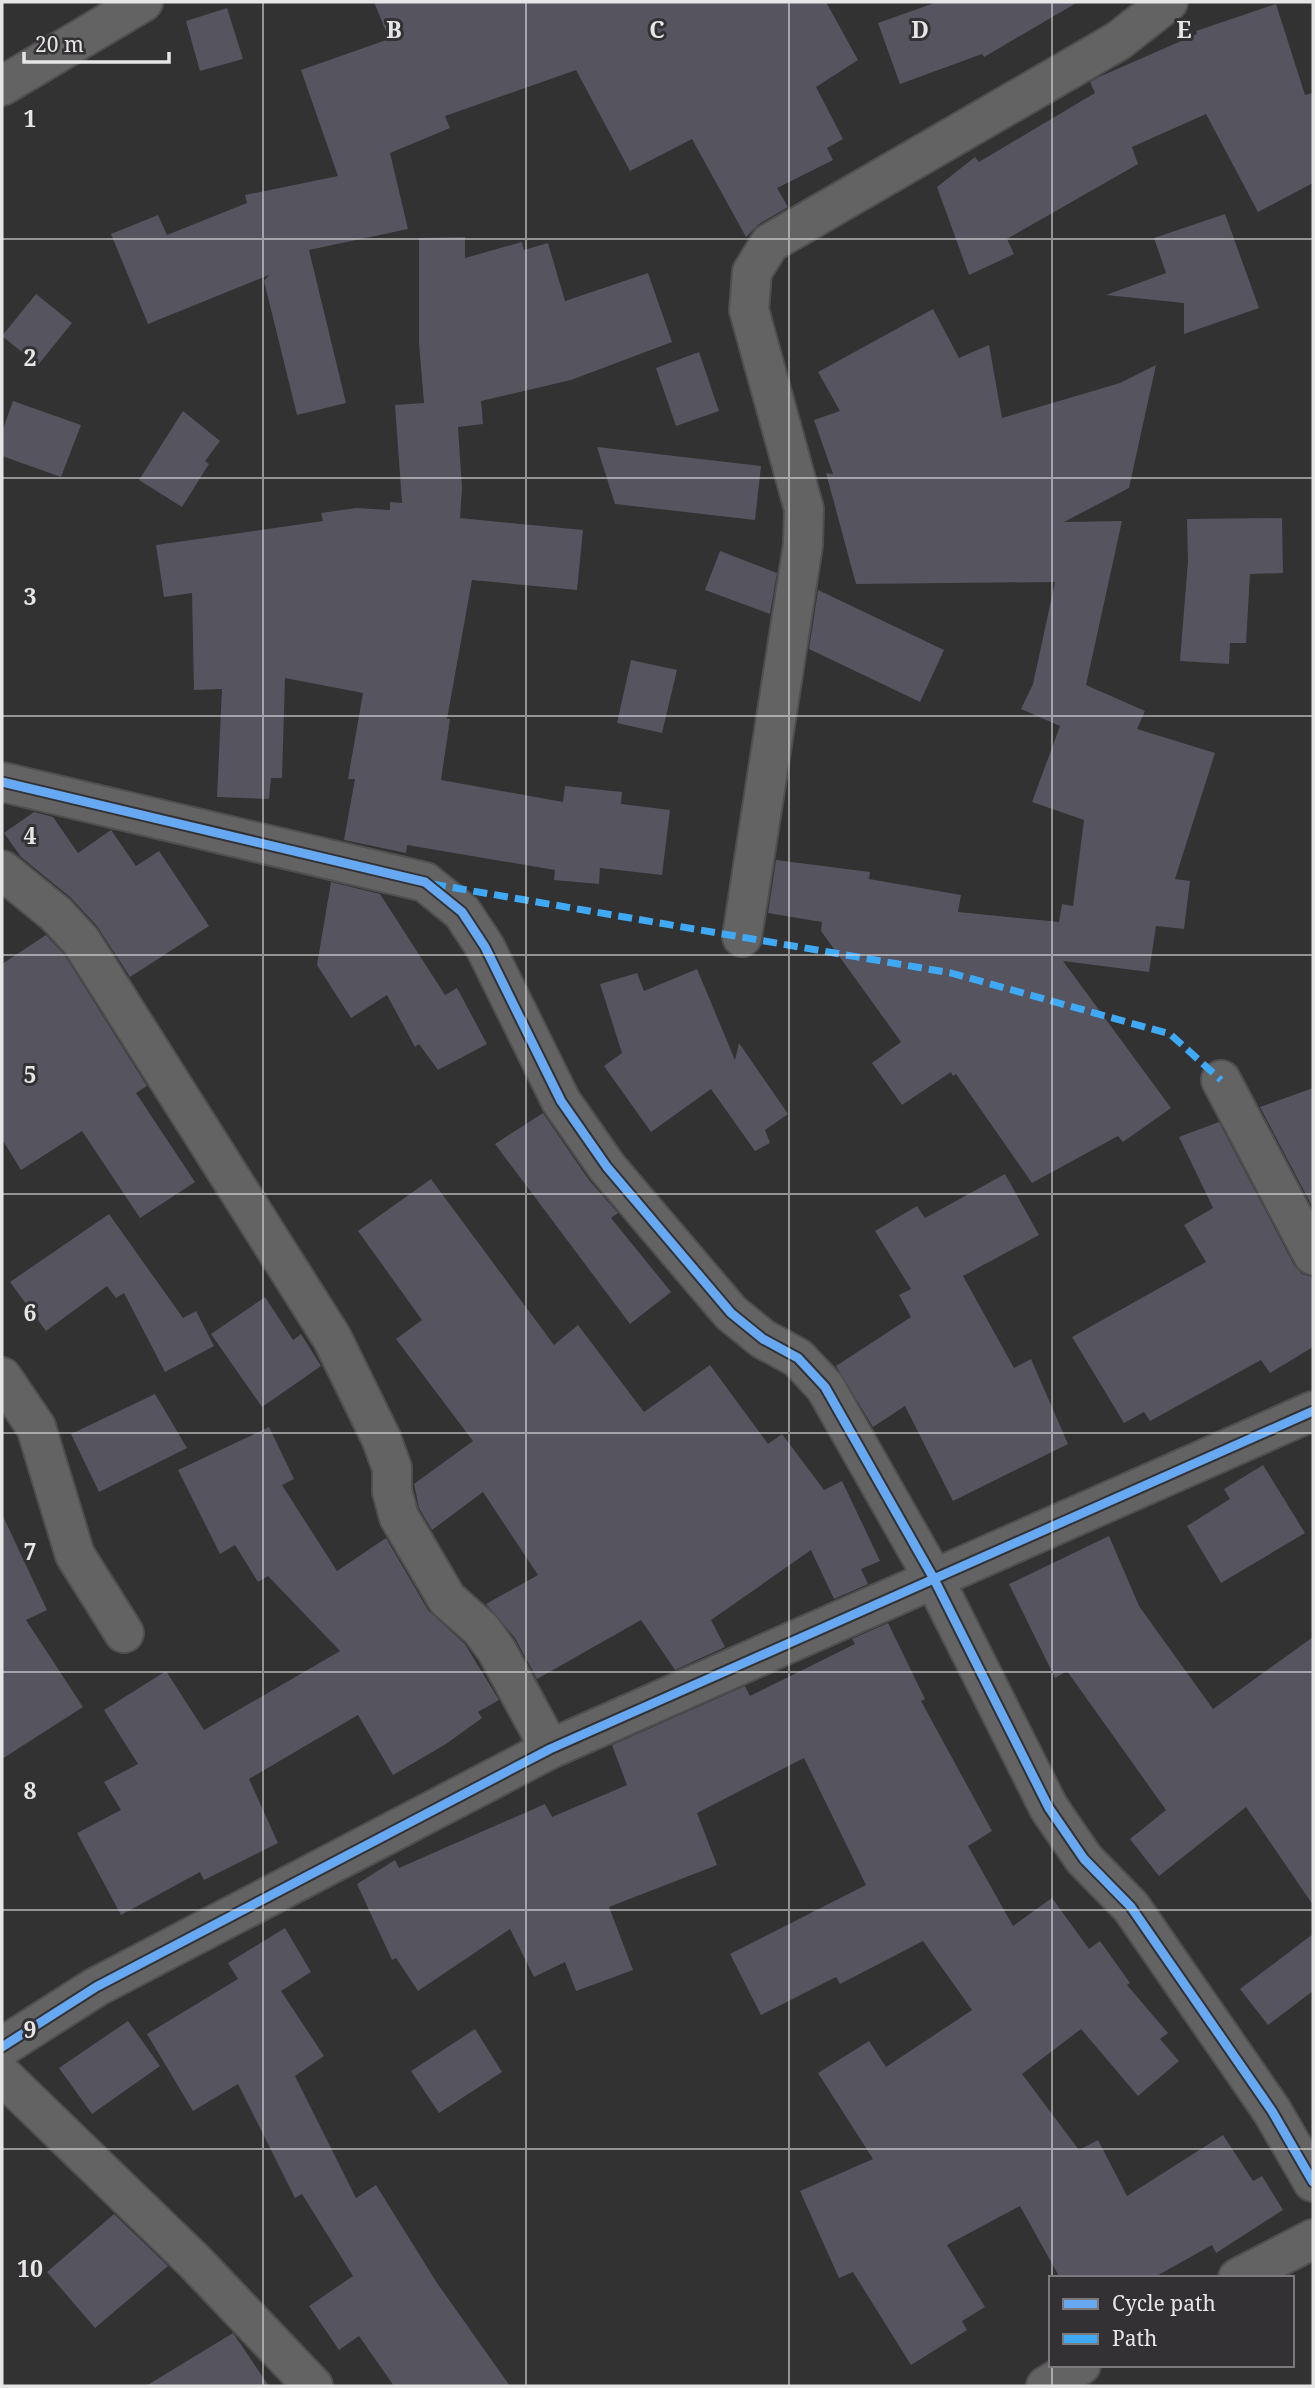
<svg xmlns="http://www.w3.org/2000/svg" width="1315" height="2388" font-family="'Noto Serif',serif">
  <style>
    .building { fill: #55545f }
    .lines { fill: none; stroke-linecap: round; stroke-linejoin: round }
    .minor-casing { stroke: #4f4f4f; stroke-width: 42 }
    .minor { stroke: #636363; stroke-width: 38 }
    .quiet { stroke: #3fa9f5; stroke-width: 7; stroke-dasharray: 14 7; stroke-linecap: butt }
    .cycleway-casing { stroke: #333133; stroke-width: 13 }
    .cycleway { stroke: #66a8f1; stroke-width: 9 }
    .grid { fill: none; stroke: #e7e6e7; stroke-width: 2; stroke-opacity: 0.55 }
    .grid-label { font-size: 23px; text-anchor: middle; font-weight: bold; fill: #e7e6e7; stroke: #333133; stroke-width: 6; stroke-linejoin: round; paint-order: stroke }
  </style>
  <rect width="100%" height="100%" fill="#323232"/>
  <path class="building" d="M 374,2 L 826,2 L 858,60 L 816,87 L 843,139 L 827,148 L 833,160 L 777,188 L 788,207 L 759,224 L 746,237 L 692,139 L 630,171 L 576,70 L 445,116 L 450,128 L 390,153 L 408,229 L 309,250 L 346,403 L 297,415 L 264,281 L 269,275 L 148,324 L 111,234 L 158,215 L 167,235 L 247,203 L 245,195 L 338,176 L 301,70 L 389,39 Z
    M 937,2 L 1078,2 L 984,57 L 982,54 L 900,84 L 878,23 Z
    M 1276,4 L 1305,95 L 1313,93 L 1313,183 L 1258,212 L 1206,114 L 1132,147 L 1138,164 L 1007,239 L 1014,254 L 969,275 L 937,187 L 975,157 L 979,162 L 1095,93 L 1090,82 L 1099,77 L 1197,34 L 1196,31 Z
    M 227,8 L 243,59 L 200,71 L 186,21 Z
    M 1225,214 L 1259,308 L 1184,334 L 1184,303 L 1106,295 L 1166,273 L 1154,238 Z
    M 465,237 L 465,258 L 522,242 L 524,250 L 548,243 L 565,301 L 648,273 L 672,342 L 571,380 L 481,401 L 483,424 L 458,427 L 462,488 L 460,518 L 583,530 L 577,590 L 472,580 L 447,719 L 450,719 L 441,780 L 563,802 L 565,786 L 622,792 L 621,804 L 670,810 L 662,875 L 600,868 L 599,884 L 554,880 L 555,870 L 407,845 L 406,853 L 344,840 L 355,779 L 348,779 L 363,693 L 285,678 L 282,778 L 271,778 L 269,799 L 217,797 L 222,689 L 194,690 L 192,593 L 164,597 L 156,545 L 323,521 L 321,513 L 356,508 L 390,510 L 390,502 L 402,503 L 395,405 L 424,403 L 419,343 L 419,238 Z
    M 36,294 L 72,323 L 38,365 L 2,336 Z
    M 933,309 L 959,358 L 989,345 L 1002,418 L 1120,383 L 1156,365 L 1129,488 L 1064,522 L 1122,521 L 1086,685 L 1145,711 L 1137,729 L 1215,753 L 1175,879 L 1190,881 L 1184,929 L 1156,926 L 1149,972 L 1063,961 L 1171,1108 L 1123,1142 L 1118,1136 L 1032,1183 L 956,1074 L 953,1076 L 951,1072 L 902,1105 L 872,1063 L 901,1042 L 821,931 L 822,922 L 768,913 L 776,860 L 870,872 L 869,879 L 961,895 L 958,912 L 1059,922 L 1062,904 L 1073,906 L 1084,820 L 1032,802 L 1060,726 L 1021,709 L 1033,684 L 1055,582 L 856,584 L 826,473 L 833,474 L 814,420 L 840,411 L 818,372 Z
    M 699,352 L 719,411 L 676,426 L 656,368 Z
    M 13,401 L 81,425 L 61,477 L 2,456 L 2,432 Z
    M 183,411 L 220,441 L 205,461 L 209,464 L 182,507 L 139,480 Z
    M 597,447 L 761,466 L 755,520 L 615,504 Z
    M 1282,518 L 1283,573 L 1250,574 L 1246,643 L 1230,643 L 1229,664 L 1180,661 L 1188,561 L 1187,519 Z
    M 720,551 L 777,573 L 770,614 L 705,590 Z
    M 818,590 L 944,650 L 920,702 L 809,649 Z
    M 631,660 L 677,670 L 662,733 L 617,723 Z
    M 34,812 L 53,817 L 78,853 L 111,830 L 136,866 L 159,851 L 209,926 L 130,977 L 97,926 L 70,897 L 21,857 L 4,833 Z
    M 331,882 L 380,894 L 445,995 L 457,988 L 487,1044 L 438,1070 L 419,1044 L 415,1047 L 387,995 L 351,1018 L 317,965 Z
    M 46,935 L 64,954 L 147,1086 L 136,1093 L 195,1182 L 140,1218 L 82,1131 L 21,1170 L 2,1139 L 2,964 Z
    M 697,969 L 735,1060 L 739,1043 L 788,1114 L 765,1130 L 770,1143 L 755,1151 L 711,1089 L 651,1132 L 604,1066 L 622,1053 L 600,984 L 637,973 L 644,991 Z
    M 1313,1088 L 1313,1208 L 1260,1107 Z
    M 543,1113 L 589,1180 L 618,1213 L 611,1218 L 671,1292 L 630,1324 L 495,1144 Z
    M 1219,1122 L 1294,1265 L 1302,1274 L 1313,1277 L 1313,1347 L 1270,1373 L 1261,1360 L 1150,1421 L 1144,1412 L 1124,1423 L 1072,1337 L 1206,1262 L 1184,1225 L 1213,1208 L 1179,1137 Z
    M 1005,1174 L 1039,1235 L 963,1276 L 1014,1368 L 1031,1359 L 1068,1444 L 953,1501 L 905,1406 L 873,1427 L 836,1366 L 911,1317 L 899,1295 L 911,1289 L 875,1231 L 917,1206 L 925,1218 Z
    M 431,1179 L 554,1345 L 578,1325 L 644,1412 L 710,1365 L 768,1444 L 782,1434 L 824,1490 L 842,1481 L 880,1561 L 861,1569 L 868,1584 L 834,1599 L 811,1550 L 711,1620 L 725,1647 L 675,1670 L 641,1620 L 537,1679 L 515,1638 L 486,1604 L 538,1575 L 483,1492 L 432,1530 L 419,1508 L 414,1484 L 473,1441 L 396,1339 L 422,1320 L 358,1231 Z
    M 109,1214 L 183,1318 L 196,1311 L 214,1346 L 165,1372 L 124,1293 L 116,1298 L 107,1286 L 46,1331 L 10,1282 Z
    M 265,1297 L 293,1340 L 301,1334 L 321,1366 L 262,1407 L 211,1334 Z
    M 155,1394 L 187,1448 L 99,1492 L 71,1434 Z
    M 269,1427 L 294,1479 L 282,1485 L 337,1571 L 386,1538 L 428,1610 L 465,1644 L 499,1700 L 478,1712 L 482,1718 L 446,1744 L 393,1775 L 358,1715 L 249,1779 L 278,1843 L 204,1880 L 200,1872 L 121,1915 L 77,1833 L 121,1810 L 104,1782 L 138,1764 L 104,1710 L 166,1671 L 204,1730 L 340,1651 L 268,1576 L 258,1582 L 235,1545 L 220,1554 L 178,1470 Z
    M 1263,1465 L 1305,1533 L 1221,1583 L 1187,1526 L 1230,1499 L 1224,1489 Z
    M 2,1514 L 47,1610 L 26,1620 L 83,1707 L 2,1759 Z
    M 1109,1536 L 1139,1606 L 1213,1709 L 1313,1637 L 1313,1905 L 1246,1807 L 1159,1876 L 1130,1839 L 1166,1810 L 1067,1671 L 1055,1678 L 1009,1584 Z
    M 888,1623 L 925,1699 L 921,1701 L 992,1831 L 968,1846 L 1013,1926 L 1052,1898 L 1089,1949 L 1100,1941 L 1130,1983 L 1127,1985 L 1168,2033 L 1160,2039 L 1179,2061 L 1138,2096 L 1081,2029 L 1022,2074 L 1079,2150 L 1098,2140 L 1127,2196 L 1223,2135 L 1253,2181 L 1262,2176 L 1283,2210 L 1216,2253 L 1212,2245 L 1153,2278 L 1060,2278 L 1020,2206 L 947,2245 L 985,2307 L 962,2321 L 967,2330 L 911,2365 L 853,2272 L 839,2278 L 800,2191 L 873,2159 L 818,2073 L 869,2041 L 886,2067 L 972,2010 L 923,1941 L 840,1984 L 836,1977 L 761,2015 L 730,1954 L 866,1885 L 804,1758 L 697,1813 L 717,1865 L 609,1907 L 633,1970 L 576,1991 L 565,1962 L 534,1977 L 510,1929 L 418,1991 L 396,1958 L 392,1960 L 357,1884 L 395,1860 L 399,1868 L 545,1804 L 552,1817 L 627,1785 L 612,1745 L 745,1686 L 750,1696 L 855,1644 L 852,1639 Z
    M 285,1928 L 311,1972 L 281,1991 L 324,2056 L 295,2076 L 356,2198 L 376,2185 L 437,2283 L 510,2386 L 394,2386 L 359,2336 L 339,2350 L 309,2306 L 353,2276 L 302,2194 L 295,2198 L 238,2084 L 193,2111 L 147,2034 L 238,1979 L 228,1963 Z
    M 1313,1934 L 1313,1991 L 1268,2025 L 1240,1989 Z
    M 128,2021 L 160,2066 L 92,2114 L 59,2068 Z
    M 475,2029 L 502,2072 L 439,2113 L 411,2071 Z
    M 114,2214 L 168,2266 L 95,2328 L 47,2272 Z
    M 233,2333 L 269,2386 L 146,2386 Z"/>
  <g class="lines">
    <defs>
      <path id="minor" d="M 2,86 L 143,2
        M 2,782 L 425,882 L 462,912 L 485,947 L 561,1101 L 607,1167 L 731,1313 L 763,1339 L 798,1358 L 825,1387 L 934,1579 L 1049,1808 L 1084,1859 L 1131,1907 L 1272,2111 L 1313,2182
        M 2,870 L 56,914 L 81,941 L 332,1338 L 381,1438 L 392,1468 L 392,1491 L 399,1517 L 447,1599 L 481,1629 L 497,1651 L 550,1749
        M 742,937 L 803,545 L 804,509 L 749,310 L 752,272 L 770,243 L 1118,41 L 1168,2
        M 1221,1080 L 1313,1255
        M 2,1377 L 36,1427 L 75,1555 L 124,1633
        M 2,2047 L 96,1987 L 550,1749 L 1313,1411
        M 2,2075 L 195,2262 L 313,2386
        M 1238,2278 L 1313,2239
        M 1046,2386 L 1081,2365"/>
    </defs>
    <use href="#minor" class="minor-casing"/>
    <use href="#minor" class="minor"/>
    <path class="quiet" d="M 432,884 L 951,973 L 1170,1034 L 1221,1080"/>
    <defs>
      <path id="cycleway" d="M 2,782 L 425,882 L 462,912 L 485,947 L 561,1101 L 607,1167 L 731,1313 L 763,1339 L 798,1358 L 825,1387 L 934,1579 L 1049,1808 L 1084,1859 L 1131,1907 L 1272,2111 L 1313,2182
        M 2,2047 L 96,1987 L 550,1749 L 1313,1411"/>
    </defs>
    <use href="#cycleway" class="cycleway-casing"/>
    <use href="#cycleway" class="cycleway"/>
  </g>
  <path class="grid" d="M 263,2 L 263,2386M 526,2 L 526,2386M 789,2 L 789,2386M 1052,2 L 1052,2278M 2,239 L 1313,239M 2,478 L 1313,478M 2,716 L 1313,716M 2,955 L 1313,955M 2,1194 L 1313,1194M 2,1433 L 1313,1433M 2,1672 L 1313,1672M 2,1910 L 1313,1910M 2,2149 L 1313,2149M 1052,2365 L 1052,2386"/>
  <g class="grid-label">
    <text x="394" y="38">B</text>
    <text x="657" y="38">C</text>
    <text x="920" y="38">D</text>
    <text x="1184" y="38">E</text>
    <text x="30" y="127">1</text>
    <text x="30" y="366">2</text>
    <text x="30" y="605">3</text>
    <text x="30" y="844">4</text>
    <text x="30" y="1083">5</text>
    <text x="30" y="1321">6</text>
    <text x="30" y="1560">7</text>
    <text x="30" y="1799">8</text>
    <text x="30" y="2038">9</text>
    <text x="30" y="2277">10</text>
  </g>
  <rect width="1315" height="2388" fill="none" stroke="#e7e6e7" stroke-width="7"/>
  <rect x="1049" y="2276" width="245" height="91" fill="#333133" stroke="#7b797b" stroke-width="2"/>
  <rect x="1063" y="2299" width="35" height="10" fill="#66a8f1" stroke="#7b797b" stroke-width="2"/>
  <text x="1112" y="2311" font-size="21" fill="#e7e6e7">Cycle path</text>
  <rect x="1063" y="2334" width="35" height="10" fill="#3fa9f5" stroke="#7b797b" stroke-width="2"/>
  <text x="1112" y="2346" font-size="21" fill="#e7e6e7">Path</text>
  <path d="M24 52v10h145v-10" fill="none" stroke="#e7e6e7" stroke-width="3.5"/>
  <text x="35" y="52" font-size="21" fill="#e7e6e7" stroke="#333133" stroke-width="5" paint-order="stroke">20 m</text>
</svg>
